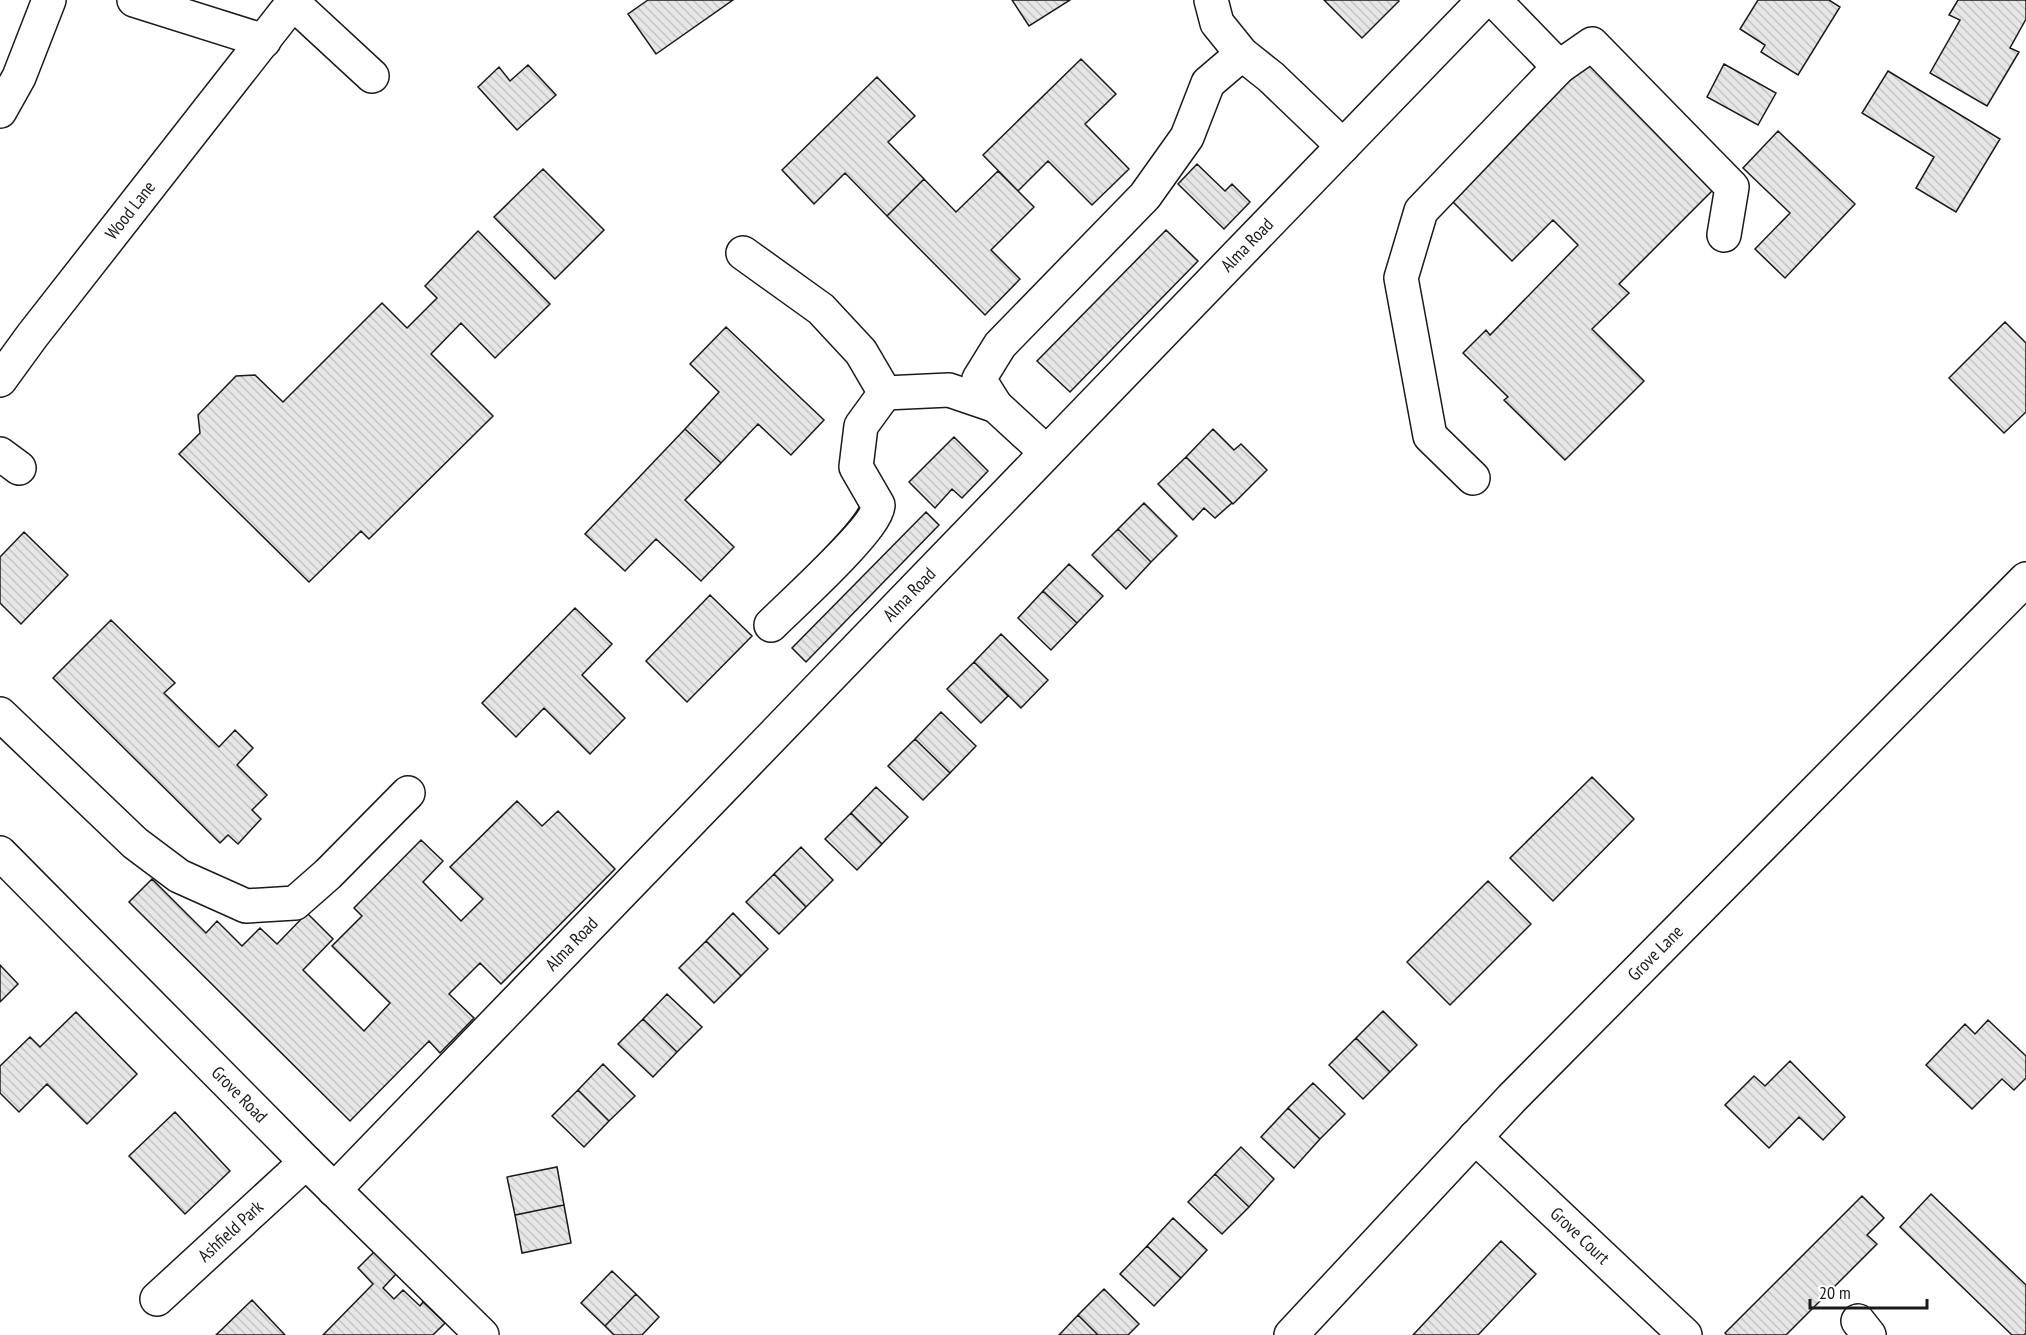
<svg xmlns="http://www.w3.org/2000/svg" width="2026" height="1335" font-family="'PT Sans Narrow',sans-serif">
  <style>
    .building { fill: url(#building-back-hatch); stroke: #1a1a1a; stroke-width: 1.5 }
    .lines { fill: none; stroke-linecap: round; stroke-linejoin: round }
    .minor-casing { stroke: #1a1a1a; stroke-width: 36 }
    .major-casing { stroke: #1a1a1a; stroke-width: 36 }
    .minor { stroke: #fff; stroke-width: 33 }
    .major { stroke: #fff; stroke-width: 33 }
    .labels { text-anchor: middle; stroke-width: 4.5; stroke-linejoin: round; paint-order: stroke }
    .street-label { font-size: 18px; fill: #1a1a1a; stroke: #fff }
  </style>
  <defs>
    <pattern id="building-back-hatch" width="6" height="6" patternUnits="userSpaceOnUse" patternTransform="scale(1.5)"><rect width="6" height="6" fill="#e6e6e6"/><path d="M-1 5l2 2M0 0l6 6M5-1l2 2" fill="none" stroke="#c5c5c5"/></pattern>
  </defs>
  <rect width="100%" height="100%" fill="#fff"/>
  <path class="building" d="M 648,0 L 733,0 L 656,54 L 628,14 Z
    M 1012,0 L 1070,0 L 1029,26 Z
    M 1324,0 L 1398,0 L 1399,1 L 1362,38 Z
    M 1758,0 L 1829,0 L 1840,7 L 1798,75 L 1761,52 L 1765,45 L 1740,29 Z
    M 1958,0 L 2026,0 L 2026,19 L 2010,48 L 2019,52 L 1987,106 L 1930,73 L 1960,20 L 1949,15 Z
    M 1081,59 L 1116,94 L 1085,124 L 1129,169 L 1092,205 L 1048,161 L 1018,191 L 983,155 Z
    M 1587,61 L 1715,188 L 1619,284 L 1629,293 L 1592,329 L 1644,381 L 1565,460 L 1504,400 L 1508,397 L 1463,353 L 1486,330 L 1490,335 L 1578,245 L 1553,220 L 1512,261 L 1450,199 Z
    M 1724,64 L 1776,93 L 1758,125 L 1707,97 Z
    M 528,65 L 556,95 L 517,130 L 478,87 L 499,67 L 510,81 Z
    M 1888,71 L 2000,139 L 1956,212 L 1916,188 L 1934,157 L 1862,113 Z
    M 877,77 L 915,116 L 888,142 L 924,179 L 887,216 L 845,173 L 814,204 L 782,170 Z
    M 1778,131 L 1855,204 L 1785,278 L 1755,249 L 1790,213 L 1743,168 Z
    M 1197,164 L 1225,191 L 1232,184 L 1250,202 L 1224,229 L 1178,184 Z
    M 543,169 L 604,230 L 555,279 L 494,217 Z
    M 998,171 L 1034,207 L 991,250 L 1020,279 L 985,315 L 887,216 L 924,179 L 956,212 Z
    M 1166,230 L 1198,261 L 1070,392 L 1037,361 Z
    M 478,231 L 550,304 L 495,358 L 461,323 L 431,354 L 493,416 L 369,539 L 361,531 L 309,582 L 179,454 L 200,433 L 198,415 L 236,376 L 255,375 L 283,402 L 382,303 L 407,328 L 437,298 L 425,286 Z
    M 2005,322 L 2026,343 L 2026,412 L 2004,433 L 1949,378 Z
    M 726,327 L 824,420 L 791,455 L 758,424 L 721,463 L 685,429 L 719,392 L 690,364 Z
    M 685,429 L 721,463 L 685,500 L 734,547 L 701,581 L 656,539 L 625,571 L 585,534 Z
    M 1213,429 L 1234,450 L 1241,444 L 1267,470 L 1233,504 L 1186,457 Z
    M 954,437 L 988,471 L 962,498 L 952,489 L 935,508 L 909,482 Z
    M 1186,457 L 1232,503 L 1215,518 L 1204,508 L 1193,520 L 1158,484 Z
    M 1144,503 L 1177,536 L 1151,562 L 1118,529 Z
    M 926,512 L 939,525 L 806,662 L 792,648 Z
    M 1118,529 L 1151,562 L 1126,589 L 1092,555 Z
    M 24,532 L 68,575 L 21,624 L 0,603 L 0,557 Z
    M 1069,564 L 1103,596 L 1077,623 L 1043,591 Z
    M 1043,591 L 1077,623 L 1051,650 L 1018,618 Z
    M 710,595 L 752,636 L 687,702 L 646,661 Z
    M 575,608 L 612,644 L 582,675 L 625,718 L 590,754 L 544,708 L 516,737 L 482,703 Z
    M 111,620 L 175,683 L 164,693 L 219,747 L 235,730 L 253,748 L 237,765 L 267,795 L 252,810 L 261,819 L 238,844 L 228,835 L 220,843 L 53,678 Z
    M 1001,634 L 1048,680 L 1021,708 L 974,662 Z
    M 974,662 L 1008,696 L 981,723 L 947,689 Z
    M 941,712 L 976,746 L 950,773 L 915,739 Z
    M 915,739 L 950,773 L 923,800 L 888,766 Z
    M 1592,777 L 1634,819 L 1553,901 L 1510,858 Z
    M 876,787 L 908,817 L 882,844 L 851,813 Z
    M 517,801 L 542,826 L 558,811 L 615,869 L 501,984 L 480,963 L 449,994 L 474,1018 L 440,1053 L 429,1041 L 350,1121 L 129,902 L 152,879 L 206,933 L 217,921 L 242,946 L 260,928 L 277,944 L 307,913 L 333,939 L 303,970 L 364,1031 L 390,1003 L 332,946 L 362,916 L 354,908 L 421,840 L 443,861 L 423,882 L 461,921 L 483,899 L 450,867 Z
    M 851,813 L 882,844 L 857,870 L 825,839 Z
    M 801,847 L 833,880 L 806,907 L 774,874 Z
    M 774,874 L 806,907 L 779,934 L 746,902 Z
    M 1488,881 L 1531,924 L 1450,1005 L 1407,962 Z
    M 733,913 L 768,949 L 741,976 L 706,941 Z
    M 706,941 L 741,976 L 714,1003 L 679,968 Z
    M 0,965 L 18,984 L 0,1002 Z
    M 667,994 L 702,1027 L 677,1052 L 643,1019 Z
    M 1383,1011 L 1417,1045 L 1390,1072 L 1356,1038 Z
    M 76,1012 L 137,1074 L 87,1124 L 47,1084 L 19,1112 L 0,1093 L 0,1066 L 30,1037 L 40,1047 Z
    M 643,1019 L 677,1052 L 653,1077 L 618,1044 Z
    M 1988,1020 L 2026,1056 L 2026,1078 L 2014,1090 L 2002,1079 L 1972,1109 L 1926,1065 L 1965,1024 L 1975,1034 Z
    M 1356,1038 L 1390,1072 L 1363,1099 L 1329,1065 Z
    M 1790,1061 L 1845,1117 L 1823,1140 L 1799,1117 L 1769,1148 L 1725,1105 L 1754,1076 L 1765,1086 Z
    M 603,1064 L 635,1096 L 609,1121 L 578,1090 Z
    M 1313,1083 L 1345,1114 L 1320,1139 L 1288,1108 Z
    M 578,1090 L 609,1121 L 584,1147 L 552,1116 Z
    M 1288,1108 L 1320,1139 L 1294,1168 L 1261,1137 Z
    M 175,1112 L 230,1171 L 185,1214 L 129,1156 Z
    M 1241,1147 L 1274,1179 L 1249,1207 L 1215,1174 Z
    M 557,1167 L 564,1205 L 515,1215 L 507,1177 Z
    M 1215,1174 L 1249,1207 L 1222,1234 L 1188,1202 Z
    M 1931,1194 L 2026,1285 L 2026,1333 L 2024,1335 L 2012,1335 L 1900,1227 Z
    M 1862,1196 L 1884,1218 L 1867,1235 L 1877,1244 L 1786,1335 L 1727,1335 L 1725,1333 Z
    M 564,1205 L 571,1243 L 522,1253 L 515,1215 Z
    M 1173,1218 L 1207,1250 L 1181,1278 L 1147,1246 Z
    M 1501,1241 L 1536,1274 L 1478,1335 L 1413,1335 Z
    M 1147,1246 L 1181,1278 L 1154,1306 L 1120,1274 Z
    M 375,1251 L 397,1273 L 383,1288 L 394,1299 L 403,1290 L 420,1306 L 423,1302 L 445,1323 L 433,1335 L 323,1335 L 373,1284 L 358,1268 Z
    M 612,1271 L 636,1294 L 605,1326 L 581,1303 Z
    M 1104,1289 L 1139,1324 L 1128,1335 L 1098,1335 L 1078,1315 Z
    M 636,1294 L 659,1317 L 642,1335 L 614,1335 L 605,1326 Z
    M 252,1300 L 285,1335 L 216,1335 Z
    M 1078,1315 L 1098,1335 L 1059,1335 Z"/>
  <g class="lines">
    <defs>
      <g id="minor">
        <path d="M 134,0 L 264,41"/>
        <path d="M 1211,0 L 1217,23 L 1242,54"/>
        <path d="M 293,3 L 372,76"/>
        <path d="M 1559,67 L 1592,44 L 1732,187 L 1724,235"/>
        <path d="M 0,111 L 19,77 L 49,0"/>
        <path d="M 743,253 L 821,309 L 861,352 L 885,393 L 949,390 L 996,406"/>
        <path id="s1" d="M 0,380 L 32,336 L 295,0"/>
        <path d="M 1046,452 L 996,406 L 979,379 L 1000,345 L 1145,196 L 1187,137 L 1208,83 L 1242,54 L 1271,77 L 1343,146"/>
        <path d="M 0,454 L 19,468"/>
        <path d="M 1473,478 L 1430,436 L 1401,278 L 1421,211 L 1559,67 L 1494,0"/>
        <path d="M 771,625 C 791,605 878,527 878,505 L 856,467 L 861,426 L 885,393"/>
        <path d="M 0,714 L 135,843 L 179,876 L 246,906 L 295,903 L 328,874 L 408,793"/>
        <path id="s2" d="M 0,853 L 306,1162 L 482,1335"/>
        <path id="s3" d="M 1475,1137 L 1685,1335"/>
        <path id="s4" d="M 334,1190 L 1484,0"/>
        <path id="s5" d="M 157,1299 L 306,1162"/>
        <path d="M 1858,1321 L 1869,1335"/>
      </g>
      <g id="major">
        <path id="s6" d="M 1291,1335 L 1512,1098 L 2026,579"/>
      </g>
    </defs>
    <use href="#minor" class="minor-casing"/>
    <use href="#major" class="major-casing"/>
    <use href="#minor" class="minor"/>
    <use href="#major" class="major"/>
  </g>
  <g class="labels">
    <g class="street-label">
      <text dy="6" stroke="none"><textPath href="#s1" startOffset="214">Wood Lane</textPath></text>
      <text dy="6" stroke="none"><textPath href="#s4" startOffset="1314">Alma Road</textPath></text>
      <text dy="6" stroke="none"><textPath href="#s4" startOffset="828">Alma Road</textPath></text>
      <text dy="6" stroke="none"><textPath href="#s4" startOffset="342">Alma Road</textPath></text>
      <text dy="6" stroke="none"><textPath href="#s6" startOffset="528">Grove Lane</textPath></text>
      <text dy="6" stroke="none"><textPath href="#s2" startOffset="340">Grove Road</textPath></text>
      <text dy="6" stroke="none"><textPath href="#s5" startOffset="100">Ashfield Park</textPath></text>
      <text dy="6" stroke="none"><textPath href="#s3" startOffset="144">Grove Court</textPath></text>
    </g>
  </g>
  <path d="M1810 1299v9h117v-9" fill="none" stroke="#1a1a1a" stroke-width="3"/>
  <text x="1819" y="1299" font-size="18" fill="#1a1a1a" stroke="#ffffff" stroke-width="4.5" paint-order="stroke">20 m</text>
</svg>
